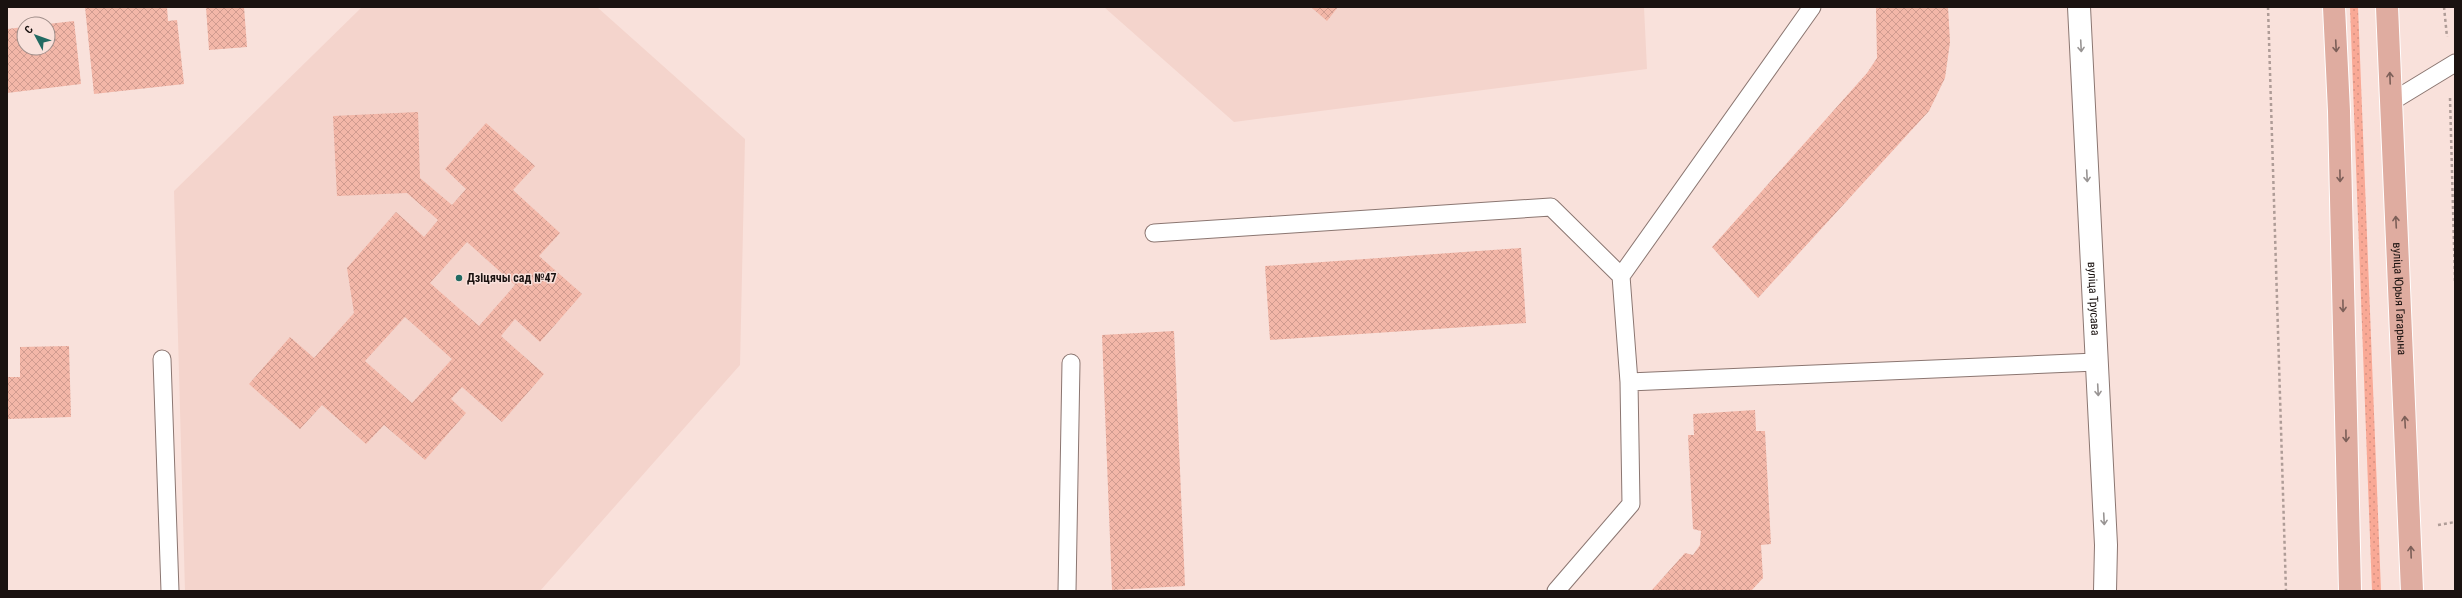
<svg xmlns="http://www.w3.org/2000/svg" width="2462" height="598" font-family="'Roboto Condensed',sans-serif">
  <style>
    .built { fill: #f4d4cc }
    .green { fill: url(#green-dots) }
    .building { fill: url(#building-cross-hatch); fill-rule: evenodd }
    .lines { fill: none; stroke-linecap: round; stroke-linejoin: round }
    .service-casing { stroke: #8b7671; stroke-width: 19 }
    .minor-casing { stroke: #8b7671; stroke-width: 24 }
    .primary-casing { stroke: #fff; stroke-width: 24 }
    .path { stroke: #af9c97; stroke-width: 2.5; stroke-dasharray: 3 3; stroke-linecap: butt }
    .service { stroke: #fff; stroke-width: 17 }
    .minor { stroke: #fff; stroke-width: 22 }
    .primary { stroke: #dfaca0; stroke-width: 22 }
    .oneway { stroke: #989493 }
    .oneway2 { stroke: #7c5f58 }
    .poi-dot { fill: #226a62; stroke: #f9e1db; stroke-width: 1.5 }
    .labels { text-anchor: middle; stroke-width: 3; stroke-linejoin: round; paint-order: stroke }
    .poi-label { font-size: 12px; font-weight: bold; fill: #1a1210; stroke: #f9e1db; text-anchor: start }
    .street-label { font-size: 12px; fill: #1a1210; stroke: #f9e1db }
  </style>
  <defs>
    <pattern id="green-dots" width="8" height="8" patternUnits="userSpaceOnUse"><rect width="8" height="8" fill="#f9a996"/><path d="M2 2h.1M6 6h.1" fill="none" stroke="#d59080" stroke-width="1.8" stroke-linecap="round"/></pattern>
    <pattern id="building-cross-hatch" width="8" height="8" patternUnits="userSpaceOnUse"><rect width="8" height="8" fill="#f3b7a8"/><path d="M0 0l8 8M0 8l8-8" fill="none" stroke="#d09c90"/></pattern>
  </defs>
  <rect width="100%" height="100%" fill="#f9e1db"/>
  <path class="built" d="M 362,7 L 597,7 L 745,139 L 740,365 L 540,591 L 185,591 L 174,191 Z
    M 1104,7 L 1644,7 L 1647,69 L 1234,122 Z"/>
  <path class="green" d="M 2350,7 L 2358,7 L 2381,591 L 2372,591 Z"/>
  <path class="building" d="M 85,7 L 167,7 L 168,21 L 177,20 L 184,84 L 94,94 Z
    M 206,7 L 244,7 L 247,47 L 209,50 Z
    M 1311,7 L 1338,7 L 1327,21 Z
    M 1876,7 L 1948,7 L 1950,42 L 1945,78 L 1929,111 L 1758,298 L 1712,247 L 1867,73 L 1877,58 Z
    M 74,21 L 81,84 L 7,93 L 7,29 L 24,27 L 24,48 L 48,48 L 48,24 Z
    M 418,112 L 420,178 L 452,205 L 466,189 L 445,169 L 486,123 L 535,166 L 513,190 L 560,233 L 539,256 L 582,294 L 540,342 L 515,319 L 501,336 L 544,374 L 502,422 L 462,387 L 451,399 L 466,413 L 425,460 L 384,425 L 366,444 L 322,405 L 300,429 L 249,384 L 290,337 L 314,358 L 354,313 L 347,268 L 396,212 L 424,237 L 438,220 L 407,193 L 337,196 L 333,116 ZM 467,242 L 515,285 L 479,326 L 430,283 ZM 405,317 L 452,359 L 412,403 L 365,361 Z
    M 1521,248 L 1526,323 L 1270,340 L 1265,266 Z
    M 1174,331 L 1185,586 L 1112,590 L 1102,335 Z
    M 69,346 L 71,417 L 7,419 L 7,377 L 20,377 L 20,347 Z
    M 1755,410 L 1756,431 L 1765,431 L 1771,544 L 1761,545 L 1763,578 L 1751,591 L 1651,591 L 1685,553 L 1693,555 L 1700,545 L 1701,531 L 1693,529 L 1688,435 L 1694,435 L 1693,414 Z"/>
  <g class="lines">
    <defs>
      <path id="service" d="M 2391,102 L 2455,63
        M 1154,233 L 1551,207 L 1621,276 L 1629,382 L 1631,504 L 1556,591
        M 1621,276 L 1812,7
        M 162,359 L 170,591
        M 1629,382 L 2096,362
        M 1067,591 L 1071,363"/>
      <g id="minor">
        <path id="s1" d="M 2079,7 L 2106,545 L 2105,591"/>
      </g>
      <g id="primary">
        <path d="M 2334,7 L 2339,111 L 2350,591"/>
        <path id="s2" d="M 2387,7 L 2412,591"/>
      </g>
    </defs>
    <use href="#service" class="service-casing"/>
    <use href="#minor" class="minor-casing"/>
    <use href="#primary" class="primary-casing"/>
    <path class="path" d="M 2268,7 L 2286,591
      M 2444,7 L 2447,37
      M 2450,98 L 2455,281
      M 2438,525 L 2455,522"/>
    <use href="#service" class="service"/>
    <use href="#minor" class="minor"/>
    <use href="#primary" class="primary"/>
  </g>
  <defs><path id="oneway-shaft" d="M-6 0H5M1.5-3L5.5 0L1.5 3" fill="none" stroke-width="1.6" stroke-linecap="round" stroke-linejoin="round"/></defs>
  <g class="oneway">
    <use href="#oneway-shaft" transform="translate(2081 46) rotate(87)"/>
    <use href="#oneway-shaft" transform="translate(2087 176) rotate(87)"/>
    <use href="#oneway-shaft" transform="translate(2098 390) rotate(87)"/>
    <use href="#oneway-shaft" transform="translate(2104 519) rotate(87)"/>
  </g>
  <g class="oneway2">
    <use href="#oneway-shaft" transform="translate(2336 46) rotate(87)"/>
    <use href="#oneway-shaft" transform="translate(2390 78) rotate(-92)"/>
    <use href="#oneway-shaft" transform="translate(2340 176) rotate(89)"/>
    <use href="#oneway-shaft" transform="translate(2396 222) rotate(-93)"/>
    <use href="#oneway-shaft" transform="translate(2343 306) rotate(89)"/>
    <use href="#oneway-shaft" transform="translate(2405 422) rotate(-93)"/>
    <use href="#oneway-shaft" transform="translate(2346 436) rotate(89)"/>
    <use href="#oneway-shaft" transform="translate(2411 552) rotate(-92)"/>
  </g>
  <circle class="poi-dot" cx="459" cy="278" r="4"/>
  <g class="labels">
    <g class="poi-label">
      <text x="467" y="282">Дзіцячы сад №47</text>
    </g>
    <g class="street-label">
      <text dy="4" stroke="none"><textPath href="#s1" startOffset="292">вуліца Трусава</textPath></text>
      <text dy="4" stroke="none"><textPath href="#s2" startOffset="292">вуліца Юрыя Гагарына</textPath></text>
    </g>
  </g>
  <rect width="2462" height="598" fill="none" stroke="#1a1210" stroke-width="16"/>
  <g transform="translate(36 36) rotate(311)"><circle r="19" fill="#f9e1db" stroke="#a08e8a"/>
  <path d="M0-3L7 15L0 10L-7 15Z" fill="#226a62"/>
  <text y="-6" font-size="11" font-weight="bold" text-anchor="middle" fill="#1a1210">С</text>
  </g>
</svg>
